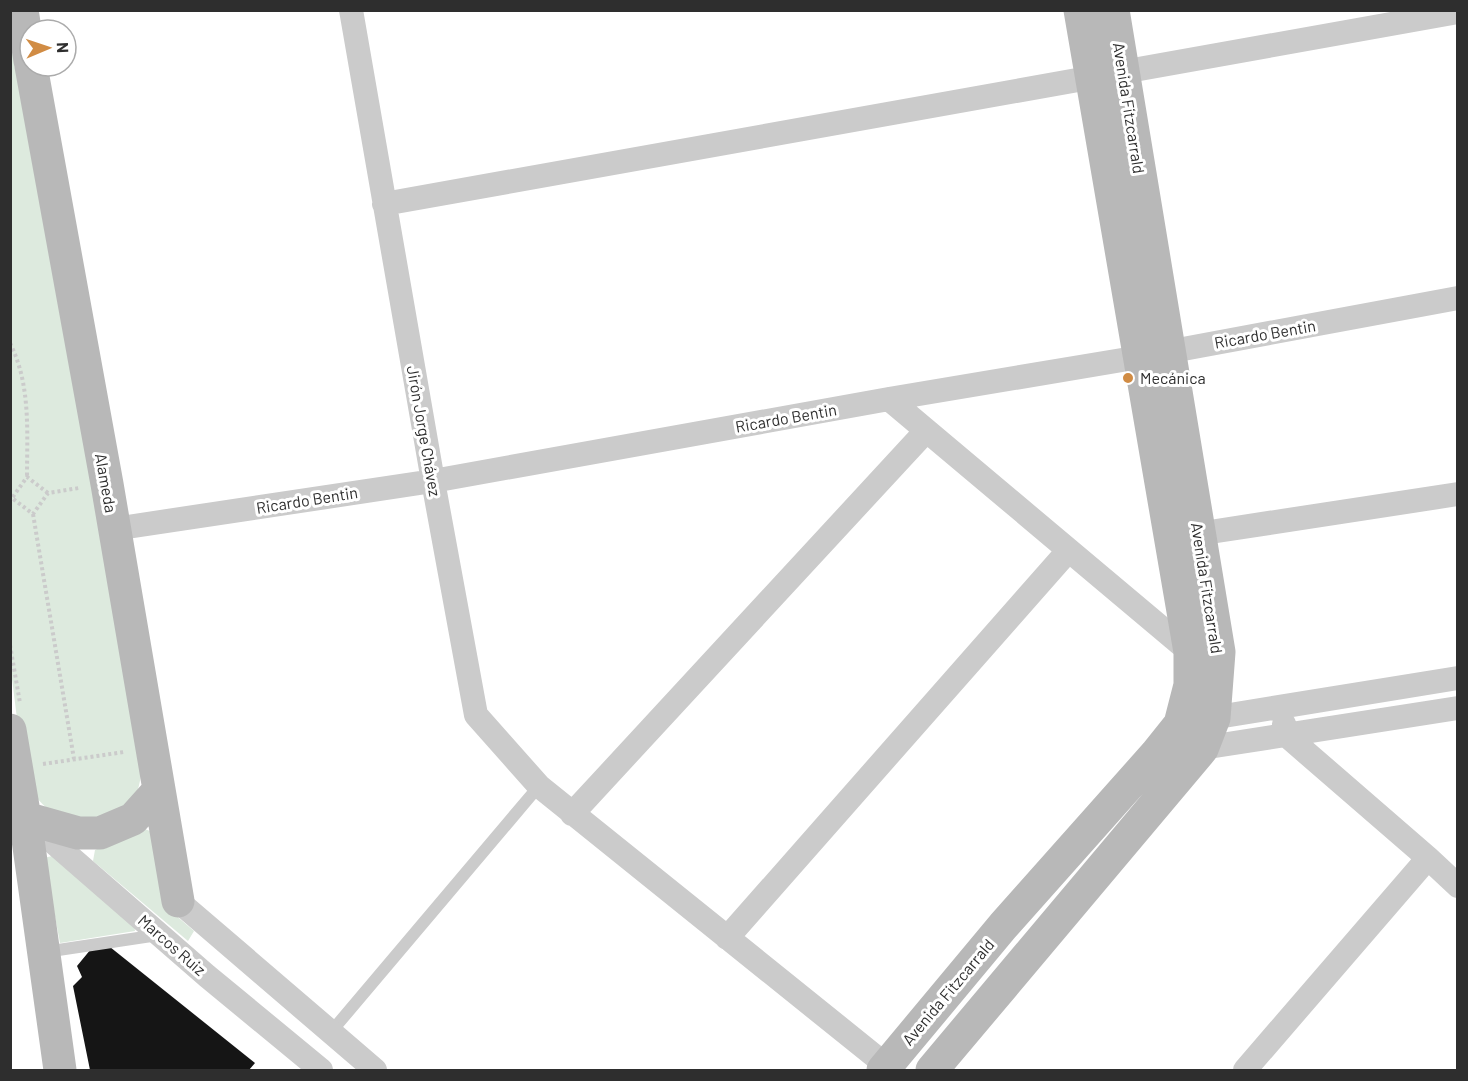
<svg xmlns="http://www.w3.org/2000/svg" width="1468" height="1081" font-family="Barlow,sans-serif">
  <style>
    .green { fill: #ddeade }
    .building { fill: #151515 }
    .lines { fill: none; stroke-linecap: round; stroke-linejoin: round }
    .path { stroke: #cbcbcb; stroke-width: 4; stroke-dasharray: 3 3; stroke-linecap: butt }
    .lane { stroke: #cbcbcb; stroke-width: 12 }
    .street { stroke: #cbcbcb; stroke-width: 24 }
    .secondary { stroke: #b8b8b8; stroke-width: 33 }
    .poi-dot { fill: #d18c44; stroke: #fff; stroke-width: 2 }
    .labels { text-anchor: middle; stroke-width: 6; stroke-linejoin: round; paint-order: stroke }
    .street-label { font-size: 16px; fill: #2e2e2e; stroke: #fff }
    .poi-label { font-size: 16px; fill: #2e2e2e; stroke: #fff; text-anchor: start }
  </style>
  <rect width="100%" height="100%" fill="#fff"/>
  <path class="green" d="M 10,17 L 143,759 C 141,775 140,795 128,807 C 125,810 119,812 116,813 C 87,826 53,822 34,794 C 22,776 15,697 11,672 Z
    M 142,828 L 150,831 L 173,913 L 194,931 L 188,941 L 93,861 L 95,850 Z
    M 52,856 L 134,924 L 135,931 L 60,943 L 44,858 Z"/>
  <path class="building" d="M 110,947 L 255,1063 L 249,1070 L 90,1070 L 73,986 L 82,977 L 77,966 L 91,949 Z"/>
  <g class="lines">
    <path class="path" d="M 10,343 C 31,385 27,432 27,477
      M 48,493 L 27,477 L 12,498 L 33,514 L 48,493 L 79,488
      M 33,514 L 74,759
      M 10,645 L 20,703
      M 43,764 L 124,752"/>
    <path class="lane" d="M 45,952 L 158,935
      M 331,1032 L 539,786"/>
    <path class="street" d="M 351,10 L 433,481 L 476,715 L 539,786 L 892,1070
      M 384,204 L 1458,12
      M 889,399 L 1190,652
      M 114,529 L 433,481 L 889,399 L 1140,357 L 1458,298
      M 1184,536 L 1458,494
      M 1199,720 L 1458,678
      M 1284,724 L 1286,735 L 1428,858 L 1458,886
      M 1189,750 L 1458,708
      M 572,814 L 926,431
      M 31,823 L 207,976 L 321,1070
      M 178,901 L 375,1070
      M 727,938 L 1068,551
      M 1245,1070 L 1428,858"/>
    <path class="secondary" d="M 22,10 L 30,61
      M 31,66 L 107,484 L 178,901
      M 10,730 L 25,818 L 60,1070
      M 25,818 L 78,833 L 100,833 L 133,819 L 159,790
      M 883,1070 L 1003,926 L 1156,754 L 1180,724 L 1190,685 L 1190,652 L 1080,10
      M 932,1070 L 1202,749 L 1214,718 L 1219,652 L 1113,10"/>
  </g>
  <circle class="poi-dot" cx="1128" cy="378" r="6"/>
  <g class="labels">
    <g class="street-label">
      <text transform="translate(1129 108) rotate(81)" y="6">Avenida Fitzcarrald</text>
      <text transform="translate(1265 334) rotate(-10)" y="6">Ricardo Bentin</text>
      <text transform="translate(786 418) rotate(-10)" y="6">Ricardo Bentin</text>
      <text transform="translate(424 431) rotate(80)" y="6">Jirón Jorge Chávez</text>
      <text transform="translate(106 483) rotate(80)" y="6">Alameda</text>
      <text transform="translate(307 500) rotate(-9)" y="6">Ricardo Bentin</text>
      <text transform="translate(1207 588) rotate(81)" y="6">Avenida Fitzcarrald</text>
      <text transform="translate(172 945) rotate(41)" y="6">Marcos Ruiz</text>
      <text transform="translate(948 992) rotate(-50)" y="6">Avenida Fitzcarrald</text>
    </g>
    <g class="poi-label">
      <text x="1140" y="384">Mecánica</text>
    </g>
  </g>
  <rect width="1468" height="1081" fill="none" stroke="#2e2e2e" stroke-width="24"/>
  <g transform="translate(48 48) rotate(88)"><circle r="28" fill="#ffffff" stroke="#ababab" stroke-width="1.5"/>
  <path d="M0-4.5L10 22L0 15L-10 22Z" fill="#d18c44"/>
  <text y="-9" font-size="16" font-weight="bold" text-anchor="middle" fill="#2e2e2e">N</text>
  </g>
</svg>
